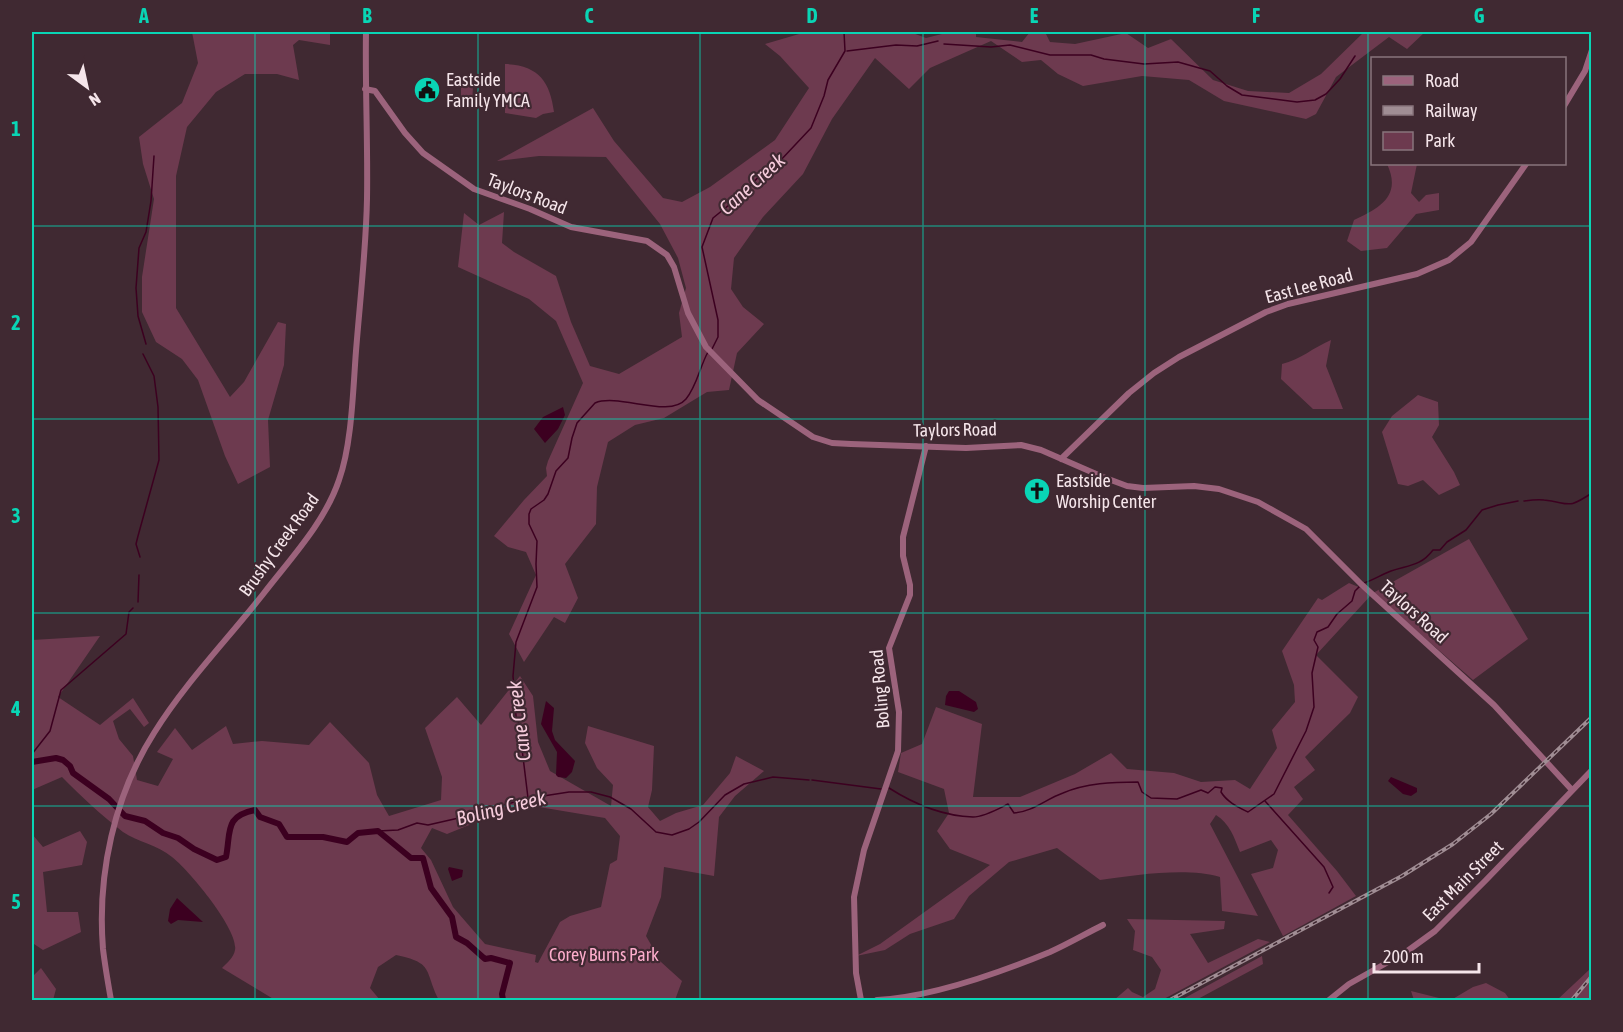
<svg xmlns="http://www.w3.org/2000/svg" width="1623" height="1032" font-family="'Asap Condensed',sans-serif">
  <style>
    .green { fill: #6d3a4f; fill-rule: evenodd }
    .water { fill: #3c0020 }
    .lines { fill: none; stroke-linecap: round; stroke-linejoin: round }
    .stream { stroke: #3c0020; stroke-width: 1.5 }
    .river { stroke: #3c0020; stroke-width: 6 }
    .secondary { stroke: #9c637c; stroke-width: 6 }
    .rail-casing { stroke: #a08d94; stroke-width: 4 }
    .rail { stroke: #402932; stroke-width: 1.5; stroke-dasharray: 4.5; stroke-linecap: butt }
    .grid { fill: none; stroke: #09d5b5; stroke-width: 1.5; stroke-opacity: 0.55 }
    .labels { text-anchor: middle; stroke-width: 4.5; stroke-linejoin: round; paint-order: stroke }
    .poi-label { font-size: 18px; fill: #f5e5ea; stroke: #402932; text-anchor: start }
    .street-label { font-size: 18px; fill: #f5e5ea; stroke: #402932 }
    .park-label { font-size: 18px; fill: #fdadcc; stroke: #402932 }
    .water-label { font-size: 20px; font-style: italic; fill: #f6ccdc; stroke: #402932 }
    .neatline { fill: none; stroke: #09d5b5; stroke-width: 2 }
    .grid-label { font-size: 20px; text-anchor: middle; font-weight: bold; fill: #09d5b5 }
  </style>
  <rect width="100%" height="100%" fill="#402932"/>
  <path class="green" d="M 192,32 L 330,32 L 330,45 L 299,40 L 293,45 L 299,80 L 277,74 L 245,74 L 216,92 L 187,127 L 176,176 L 176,308 L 230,397 L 244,382 L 278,322 L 286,324 L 284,365 L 268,420 L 270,467 L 238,484 L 225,456 L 198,380 L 182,359 L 156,342 L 142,312 L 142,277 L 154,199 L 143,164 L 139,137 L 182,103 L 198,63 Z
    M 806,32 L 910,32 L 926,38 L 950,32 L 976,32 L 976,37 L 1022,42 L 1030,32 L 1045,32 L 1050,42 L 1075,44 L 1126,33 L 1148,48 L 1171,39 L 1213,80 L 1248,91 L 1289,93 L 1321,74 L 1364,32 L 1425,32 L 1407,49 L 1389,37 L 1336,77 L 1316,114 L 1306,119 L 1224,101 L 1189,80 L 1142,76 L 1083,86 L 1058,74 L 1041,60 L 1022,62 L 991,41 L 930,68 L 909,89 L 875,58 L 832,119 L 803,174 L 763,217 L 734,258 L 731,289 L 743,307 L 764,324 L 737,353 L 729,390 L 707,392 L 664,418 L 635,425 L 608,442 L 597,487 L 596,524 L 565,564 L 578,598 L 565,623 L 554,617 L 524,662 L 509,634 L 536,575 L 526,552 L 508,547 L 494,536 L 524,500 L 547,476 L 546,468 L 548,461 L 583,383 L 556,321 L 529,299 L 458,267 L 464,213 L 479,225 L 504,212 L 502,243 L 514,252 L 556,276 L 571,322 L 590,366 L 619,374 L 682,337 L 679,313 L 686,288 L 678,258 L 660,224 L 606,157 L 539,156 L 497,161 L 593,108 L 614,141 L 663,198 L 682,202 L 710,187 L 775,140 L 809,88 L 780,56 L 765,44 Z
    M 505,64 C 538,65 550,81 554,112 L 543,114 L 536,118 L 505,113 Z
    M 461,86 L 473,86 L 472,104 L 461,104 Z
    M 1387,164 L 1417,164 L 1411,193 L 1419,202 L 1426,195 L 1439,193 L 1439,210 L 1416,214 L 1387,248 L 1361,251 L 1347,241 L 1354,220 C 1380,208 1402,196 1387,164 Z
    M 1331,340 L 1326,366 L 1343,409 L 1313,409 L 1281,379 L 1282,364 C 1300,360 1314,347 1331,340 Z
    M 1418,395 L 1438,402 L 1439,425 L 1432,437 L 1454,472 L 1460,485 L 1439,495 L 1423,480 L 1408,486 L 1398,484 L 1382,432 L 1392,416 Z
    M 1469,539 L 1528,639 L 1473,680 L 1373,593 L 1316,655 L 1358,697 L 1350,713 L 1305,757 L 1315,770 L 1294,787 L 1303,799 L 1288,815 L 1337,871 L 1356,896 L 1283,936 L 1251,874 L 1273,868 L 1278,850 L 1271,840 L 1240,852 C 1234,837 1230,824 1216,815 L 1210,824 L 1258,916 L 1222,911 L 1220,877 C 1187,867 1135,875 1100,880 L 1057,848 L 1009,862 L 969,896 L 954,919 L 910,934 L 885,950 L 856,956 L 880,944 L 990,865 L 950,849 L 937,831 L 949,813 L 944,789 L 898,772 L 901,753 L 922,744 L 936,707 L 982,724 L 973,797 L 1020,797 L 1075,774 L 1111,753 L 1127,769 L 1174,773 L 1201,782 L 1235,780 L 1250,789 L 1277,748 L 1272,730 L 1295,702 L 1294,685 L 1282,651 L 1318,598 L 1322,600 L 1349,583 L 1373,593 Z
    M 100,636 L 58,697 L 100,725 L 133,698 L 149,723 L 144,727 L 130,709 L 113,721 L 119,739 L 133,756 L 137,780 L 158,786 L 173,759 L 157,752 L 175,728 L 192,750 L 226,726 L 233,744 L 262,741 L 309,745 L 330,722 L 369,763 L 377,795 L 389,816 L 441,800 L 442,777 L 425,728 L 457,697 L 481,725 L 520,676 L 533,696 L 538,742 L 550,771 L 611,806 L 613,785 L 597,768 L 585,743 L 588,726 L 654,746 L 652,790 L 648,807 L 660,821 L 676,813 L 703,805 L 730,773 L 736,756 L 764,771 L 735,796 L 719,817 L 714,876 L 664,867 L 661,897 L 646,936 L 661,962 L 682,981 L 675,1000 L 439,1000 C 424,971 435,963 396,955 L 378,967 L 370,988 L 380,1000 L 275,1000 L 222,968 C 227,963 234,957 235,950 C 239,930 188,869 172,857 C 158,845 138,842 123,832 C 101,815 82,797 62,777 L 32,790 L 32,640 ZM 521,804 L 605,818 L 620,836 L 617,860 L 610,864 L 601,907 L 570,916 L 560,922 L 538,963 L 535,962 L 536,955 L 485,944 L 453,907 L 431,860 L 421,848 L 432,828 L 447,834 Z
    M 80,831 L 87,842 L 82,865 L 43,872 L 47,912 L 78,912 L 81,932 L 43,950 L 34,944 L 32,945 L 32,834 L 43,847 Z
    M 1127,919 L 1225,921 L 1224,929 L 1190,934 L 1208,963 L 1258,939 L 1270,942 L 1162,1000 L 1114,1000 L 1128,988 L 1132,992 L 1143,997 L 1155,989 L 1161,970 L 1152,957 L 1133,950 L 1135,931 Z
    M 1262,956 L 1263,964 L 1196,1000 L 1181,1000 Z
    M 41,968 L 56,989 L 53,1000 L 32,1000 L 32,977 Z
    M 1590,969 L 1591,1000 L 1557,1000 Z
    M 1486,983 L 1505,993 L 1510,1000 L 1451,1000 L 1473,987 Z
    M 1411,991 L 1447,1000 L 1414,1000 Z"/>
  <path class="water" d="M 563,407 L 565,415 L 558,429 L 545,443 L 534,429 L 543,417 Z
    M 949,691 L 959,691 L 976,702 L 978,709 L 974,712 L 945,705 L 946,696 Z
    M 546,701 L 554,708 L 552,731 L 555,740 L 575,761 L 572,772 L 566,778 L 558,777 L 556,775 L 557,752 L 541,724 Z
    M 1391,777 L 1417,788 L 1417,792 L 1411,796 L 1403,794 L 1388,781 Z
    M 449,867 L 463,870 L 462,877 L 452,881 L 448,869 Z
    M 177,898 L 203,922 L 178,920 L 171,924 L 168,921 L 170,909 Z"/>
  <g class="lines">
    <path class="stream" d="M 944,44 L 991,47 L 1010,45 L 1050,55 L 1091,55 L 1104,59 L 1144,64 L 1178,62 L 1210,71 L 1227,86 L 1242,95 L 1297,102 L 1315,100 L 1326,94 L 1340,79 L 1355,56
      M 847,51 L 896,45 L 917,46 L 938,41
      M 146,344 L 138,316 L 136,288 L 139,248 L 146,232 L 151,201 L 154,156
      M 712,349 L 718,337 L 718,320 L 702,247 L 713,218 L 745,192 L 761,174 L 779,162 L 811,128 L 824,96 L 828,80 L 845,51 L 844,32
      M 1524,501 C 1531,500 1538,499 1544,500 C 1571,503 1566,510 1592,493
      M 140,557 L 136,544 L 138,536 L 159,460 L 158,407 L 154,376 L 143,354
      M 1364,583 C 1373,580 1381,575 1391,571 C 1409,565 1421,566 1433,550 L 1440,550 L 1447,542 L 1466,530 L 1482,510 L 1498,505 L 1518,501
      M 138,602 L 139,575
      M 32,754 L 50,731 L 61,690 L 126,634 L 129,612 L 133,608
      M 812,780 L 881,789
      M 889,788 C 914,804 943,816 973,817 C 984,817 998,809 1008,804 L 1014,813 C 1032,812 1046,799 1063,793 C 1086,783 1113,782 1138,782 L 1142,792 L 1151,798 L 1177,799 L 1201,790 L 1208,793 L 1215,787 L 1222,788 L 1221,792 C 1227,802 1238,807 1248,812 L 1274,794 L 1306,731 L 1314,707 L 1312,673 L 1318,647 L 1314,640 L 1317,632 L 1328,627 L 1337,614 L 1352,601 L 1355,591 L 1360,586
      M 528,798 L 519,724 L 516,716 L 513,676 L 516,642 L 537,587 L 536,564 L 537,541 L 529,524 L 529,514 L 531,509 L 544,500 L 548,494 L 556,471 L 568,458 L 572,438 L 577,423 L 595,403 C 619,393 669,419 686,399 C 697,386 700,366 708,352
      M 1265,801 L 1324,867 L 1333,887 L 1329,893
      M 378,831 L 398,830 L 417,823 L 428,825 L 463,817 L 479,817 L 505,805 L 524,799 L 569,792 L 591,792 L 610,797 L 631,809 L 656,832 L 672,835 L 689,829 L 699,822 L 725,795 L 744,784 L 773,777 L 809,780"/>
    <path class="river" d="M 32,762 L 56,758 L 63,760 L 70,766 L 73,773 L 109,799 L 125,816 L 145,821 L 163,833 L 178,838 L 194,849 L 217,860 L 226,857 C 231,832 224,816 255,810 L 260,817 L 279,824 L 287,837 L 323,837 L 347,842 L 358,833 L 378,831 L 411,858 L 423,858 L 431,888 L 452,917 L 456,937 L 467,943 L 485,959 L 491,958 L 510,963 L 502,994 L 503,1000"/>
    <path class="secondary" d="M 365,89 L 375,91 L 405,133 L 423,153 L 474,189 L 530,209 L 571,227 L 647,241 L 667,255 L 674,267 L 688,313 L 706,347 L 758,400 L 813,437 L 832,443 L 851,444 L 966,448 L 1021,445 L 1041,450 L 1103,477 L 1127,486 L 1143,488 L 1194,486 L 1219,489 L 1258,502 L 1306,529 L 1361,584 L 1494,705 L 1572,790
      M 1564,106 L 1585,71 L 1592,50
      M 1061,459 L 1129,393 L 1154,373 L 1179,357 L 1266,312 L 1288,304 L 1417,274 L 1449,260 L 1471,242 L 1526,164
      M 111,1000 C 108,983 105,966 103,949 C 97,875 114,796 154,733 C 185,683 228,639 264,593 C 291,558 325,522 339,480 C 352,444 353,389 356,351 C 360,300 366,250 367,199 C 368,143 365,87 366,32
      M 861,1000 L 856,973 L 854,897 L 864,850 L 898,751 L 899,712 L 889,648 L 910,595 L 910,585 L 903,556 L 903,537 L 926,446
      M 877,1000 C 932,997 999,973 1050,952 C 1068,944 1085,934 1103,925
      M 1329,1000 L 1349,984 L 1406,952 L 1435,931 L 1486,880 L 1592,770"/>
    <defs>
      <path id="rail" d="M 1170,1000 L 1402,876 L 1453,844 L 1491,814 L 1592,717
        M 1572,1000 L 1592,976"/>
    </defs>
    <use href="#rail" class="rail-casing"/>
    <use href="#rail" class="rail"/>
  </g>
  <path class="grid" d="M 255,32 L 255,1000M 478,32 L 478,1000M 700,32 L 700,1000M 923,32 L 923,1000M 1145,32 L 1145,1000M 1368,32 L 1368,1000M 32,226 L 1592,226M 32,419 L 1592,419M 32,613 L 1592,613M 32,806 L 1592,806"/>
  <defs>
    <symbol id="civic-disc" viewBox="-11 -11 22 22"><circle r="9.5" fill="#09d5b5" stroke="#402932"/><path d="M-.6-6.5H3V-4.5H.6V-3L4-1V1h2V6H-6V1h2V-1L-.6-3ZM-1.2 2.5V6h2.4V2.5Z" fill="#111"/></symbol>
    <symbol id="church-disc" viewBox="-11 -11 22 22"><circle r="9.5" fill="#09d5b5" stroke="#402932"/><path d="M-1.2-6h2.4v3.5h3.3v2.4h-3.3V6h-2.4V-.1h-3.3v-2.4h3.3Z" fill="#111"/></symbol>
  </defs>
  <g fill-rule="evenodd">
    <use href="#civic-disc" x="412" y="75" width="30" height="30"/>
    <use href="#church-disc" x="1022" y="476" width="30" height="30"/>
  </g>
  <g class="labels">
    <g class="poi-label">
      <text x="446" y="86">Eastside<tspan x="446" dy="21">Family YMCA</tspan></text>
      <text x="1056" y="487">Eastside<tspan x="1056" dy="21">Worship Center</tspan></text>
    </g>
    <g class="street-label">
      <text transform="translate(527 194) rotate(21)" y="6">Taylors Road</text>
      <text transform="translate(1309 286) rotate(-15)" y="6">East Lee Road</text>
      <text transform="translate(955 430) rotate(-1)" y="6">Taylors Road</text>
      <text transform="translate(279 545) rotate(-54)" y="6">Brushy Creek Road</text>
      <text transform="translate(1414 612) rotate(42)" y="6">Taylors Road</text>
      <text transform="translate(880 689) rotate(-95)" y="6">Boling Road</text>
      <text transform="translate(1463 881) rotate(-45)" y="6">East Main Street</text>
    </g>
    <g class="park-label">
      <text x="604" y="961">Corey Burns Park</text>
    </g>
    <g class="water-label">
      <text transform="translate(752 184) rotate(-42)" y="7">Cane Creek</text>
      <text transform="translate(519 721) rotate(-97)" y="7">Cane Creek</text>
      <text transform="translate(501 808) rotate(-14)" y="7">Boling Creek</text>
    </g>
  </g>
  <rect width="1623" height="1032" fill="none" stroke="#402932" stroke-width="66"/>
  <rect x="1371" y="57" width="195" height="108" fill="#402932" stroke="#88747c" stroke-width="1.5"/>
  <rect x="1383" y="76" width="30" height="9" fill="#9c637c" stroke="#88747c" stroke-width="1.5"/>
  <text x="1425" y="87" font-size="18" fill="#f5e5ea">Road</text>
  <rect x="1383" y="106" width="30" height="9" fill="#a08d94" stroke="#88747c" stroke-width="1.5"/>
  <text x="1425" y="117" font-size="18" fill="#f5e5ea">Railway</text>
  <rect x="1383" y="132" width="30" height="18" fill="#6d3a4f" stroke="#88747c" stroke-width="1.5"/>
  <text x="1425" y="147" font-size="18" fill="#f5e5ea">Park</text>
  <g transform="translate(87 87) rotate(147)" stroke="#402932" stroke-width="4.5" paint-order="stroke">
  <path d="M0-4.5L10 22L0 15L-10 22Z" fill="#f5e5ea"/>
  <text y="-9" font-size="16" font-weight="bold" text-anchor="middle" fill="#f5e5ea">N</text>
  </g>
  <path d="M1374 963v9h105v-9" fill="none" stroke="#f5e5ea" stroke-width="3"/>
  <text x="1383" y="963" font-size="18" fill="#f5e5ea" stroke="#402932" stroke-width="4.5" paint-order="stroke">200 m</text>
  <rect x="33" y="33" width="1557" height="966" class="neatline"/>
  <g class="grid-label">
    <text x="144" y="23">A</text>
    <text x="367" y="23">B</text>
    <text x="589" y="23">C</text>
    <text x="812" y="23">D</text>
    <text x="1034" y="23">E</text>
    <text x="1256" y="23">F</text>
    <text x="1479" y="23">G</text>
    <text x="16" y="136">1</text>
    <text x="16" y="330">2</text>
    <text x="16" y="523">3</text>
    <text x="16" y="716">4</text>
    <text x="16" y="909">5</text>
  </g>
</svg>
